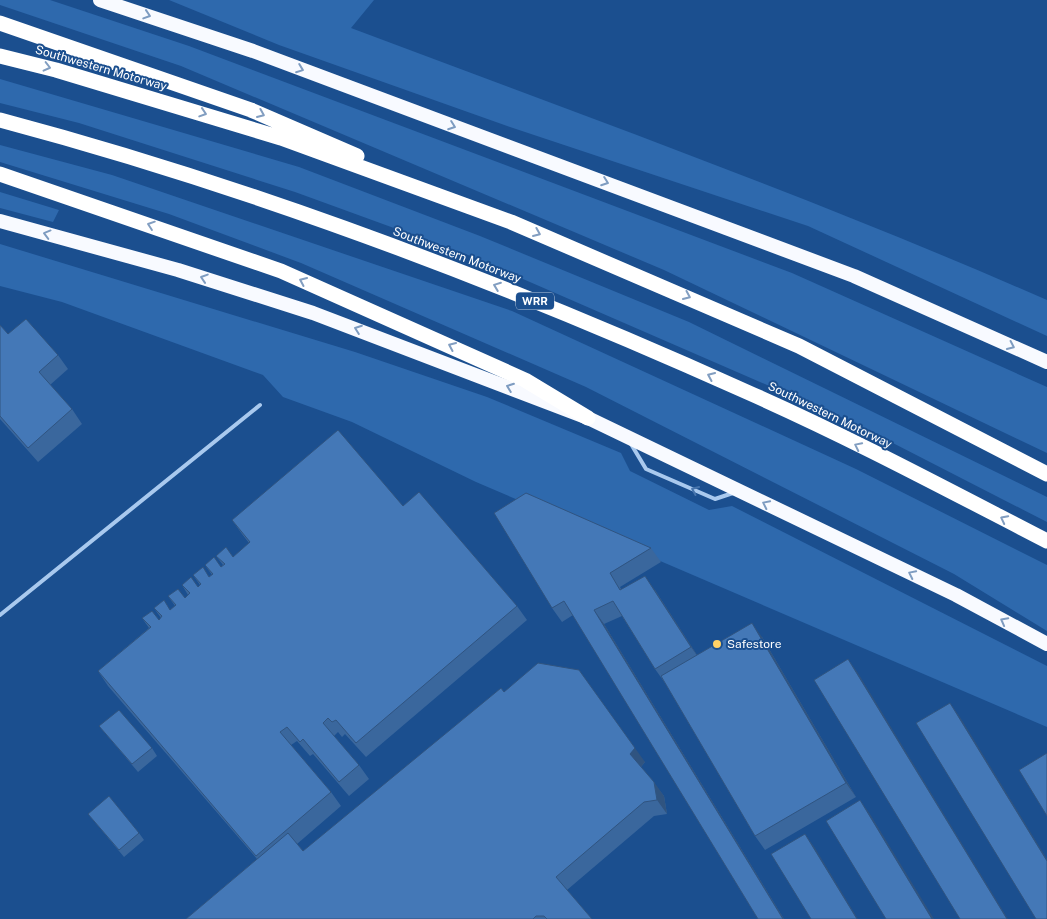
<svg xmlns="http://www.w3.org/2000/svg" width="1047" height="919" font-family="'Public Sans',sans-serif">
  <style>
    .green { fill: #2e69ad }
    .lines { fill: none; stroke-linecap: round; stroke-linejoin: round }
    .service { stroke: #a9c9ee; stroke-width: 4 }
    .trunk { stroke: #f8faff; stroke-width: 14 }
    .motorway { stroke: #fff; stroke-width: 15 }
    .wall { fill: #3a679d }
    .shaded-wall { fill: #305480 }
    .building { fill: #4478b7; stroke: #305480 }
    .oneway { stroke: #7e9cc1 }
    .oneway2 { stroke: #829ec1 }
    .oneway3 { stroke: #4674ac }
    .poi-dot { fill: #ffd166; stroke: #1b4f8f; stroke-width: 2 }
    .labels { text-anchor: middle; stroke-width: 4; stroke-linejoin: round; paint-order: stroke }
    .shield { fill: #1b4f8f; stroke: #bbcadd; stroke-width: 1 }
    .shield-label { font-size: 11px; font-weight: bold; fill: #fff }
    .street-label { font-size: 12px; fill: #fff; stroke: #1b4f8f }
    .poi-label { font-size: 12px; fill: #fff; stroke: #1b4f8f; text-anchor: start }
  </style>
  <rect width="100%" height="100%" fill="#1b4f8f"/>
  <path class="green" d="M 0,0 L 50,0 L 189,46 L 792,273 L 1047,387 L 1047,453 L 664,270 L 181,66 L 0,5 Z
    M 169,0 L 374,0 L 351,28 C 584,116 819,200 1047,300 L 1047,336 L 808,226 L 510,127 L 279,45 Z
    M 0,79 L 299,167 L 480,236 L 689,322 L 1047,497 L 1047,522 L 850,421 L 468,255 L 295,192 L 79,123 L 0,103 Z
    M 0,145 L 112,175 L 512,311 L 856,469 L 1047,565 L 1047,631 L 954,574 L 586,387 L 301,263 L 169,214 L 0,162 Z
    M 0,192 L 59,210 L 53,222 L 0,208 Z
    M 0,244 L 355,352 L 487,397 L 621,453 L 630,471 L 709,510 L 732,506 L 1047,666 L 1047,727 L 476,482 L 352,422 L 283,397 L 263,375 L 62,302 L 0,286 Z"/>
  <g class="lines">
    <path class="service" d="M 631,444 L 646,469 L 715,499 L 733,493
      M 0,615 L 260,405"/>
    <path class="trunk" d="M 100,0 L 253,51 L 854,276 L 1047,362
      M 0,221 L 178,270 L 313,313 L 588,418 L 956,595 L 1047,644"/>
    <path class="motorway" d="M 0,23 L 251,110 L 357,156
      M 0,56 L 56,70 L 281,138 L 511,222 L 799,346 L 1047,474
      M 0,120 C 256,188 505,283 747,392 C 849,437 948,490 1047,541
      M 0,174 L 281,271 L 525,380 L 588,418"/>
  </g>
  <path class="wall" d="M 0,325 L 8,334 L 58,355 L 68,369 L 50,385 L 72,409 L 82,424 L 38,462 L 0,419 Z
    M 403,506 L 517,606 L 527,620 L 366,757 L 345,734 L 342,737 L 338,732 L 334,736 L 359,765 L 369,779 L 349,796 L 313,754 L 310,756 L 297,741 L 291,745 L 331,792 L 341,806 L 297,844 L 303,851 L 504,692 L 645,762 L 641,767 L 664,796 L 667,814 L 654,816 L 567,890 L 592,919 L 186,919 L 257,859 L 108,686 L 98,671 L 149,628 L 142,618 L 159,620 L 161,618 L 154,608 L 170,610 L 175,606 L 168,596 L 185,598 L 188,595 L 182,585 L 198,587 L 200,585 L 193,575 L 210,576 L 212,575 L 205,565 L 221,567 L 223,565 L 216,556 L 233,557 L 249,543 L 242,534 L 232,520 Z
    M 651,548 L 661,562 L 620,587 L 621,589 L 655,590 L 697,655 L 762,637 L 856,797 L 765,850 L 755,836 L 665,683 L 655,669 L 622,616 L 604,624 L 784,919 L 758,919 L 573,615 L 562,622 L 552,608 Z
    M 99,726 L 152,748 L 157,756 L 138,772 L 105,733 Z
    M 88,814 L 139,833 L 144,840 L 124,857 L 94,821 Z"/>
  <path class="shaded-wall" d="M 645,576 L 655,590 L 701,661 L 691,647 Z
    M 594,610 L 604,624 L 784,919 L 783,919 Z
    M 752,623 L 762,637 L 856,797 L 846,783 Z
    M 848,659 L 858,673 L 1008,919 L 1007,919 Z
    M 950,703 L 960,717 L 1047,859 L 1047,861 Z
    M 635,748 L 645,762 L 640,768 L 630,754 Z
    M 654,782 L 664,796 L 667,814 L 657,800 Z
    M 860,800 L 870,814 L 934,919 L 932,919 Z
    M 805,834 L 815,848 L 858,919 L 857,919 Z"/>
  <path class="building" d="M 26,319 L 58,355 L 39,372 L 72,409 L 28,448 L 0,416 L 0,325 L 8,334 Z
    M 338,430 L 403,506 L 419,492 L 517,606 L 356,743 L 336,720 L 332,722 L 328,718 L 323,723 L 359,765 L 339,782 L 303,739 L 300,742 L 287,727 L 280,732 L 331,792 L 256,856 L 98,671 L 151,627 L 142,618 L 152,611 L 159,620 L 162,616 L 154,608 L 164,600 L 170,610 L 176,605 L 168,596 L 178,589 L 185,598 L 190,593 L 182,585 L 191,577 L 198,587 L 201,584 L 193,575 L 203,567 L 209,577 L 213,574 L 205,565 L 214,557 L 221,567 L 225,564 L 216,556 L 226,547 L 233,557 L 250,542 L 232,520 Z
    M 526,493 L 651,548 L 610,573 L 620,590 L 645,576 L 691,647 L 655,669 L 613,601 L 594,610 L 783,919 L 758,919 L 564,601 L 552,608 L 494,513 Z
    M 752,623 L 846,783 L 755,836 L 661,676 Z
    M 848,659 L 1007,919 L 960,919 L 814,680 Z
    M 538,663 L 579,670 L 635,748 L 630,754 L 654,782 L 657,800 L 644,802 L 556,877 L 592,919 L 547,919 L 544,916 L 536,916 L 533,919 L 186,919 L 288,833 L 303,851 L 501,688 L 504,692 Z
    M 950,703 L 1047,861 L 1047,919 L 1036,919 L 916,723 Z
    M 119,710 L 152,748 L 132,764 L 99,726 Z
    M 1047,753 L 1047,816 L 1019,770 Z
    M 109,796 L 139,833 L 119,850 L 88,814 Z
    M 860,800 L 932,919 L 886,919 L 826,821 Z
    M 805,834 L 857,919 L 811,919 L 771,854 Z"/>
  <defs><path id="oneway-chevron" d="M-2-3.5L2.5 0L-2 3.5" fill="none" stroke-width="1.6" stroke-linecap="round" stroke-linejoin="round" transform="scale(1.25)"/></defs>
  <g class="oneway">
    <use href="#oneway-chevron" transform="translate(147 15) rotate(18)"/>
    <use href="#oneway-chevron" transform="translate(300 69) rotate(21)"/>
    <use href="#oneway-chevron" transform="translate(452 126) rotate(20)"/>
    <use href="#oneway-chevron" transform="translate(605 182) rotate(20)"/>
    <use href="#oneway-chevron" transform="translate(47 234) rotate(-165)"/>
    <use href="#oneway-chevron" transform="translate(204 278) rotate(-162)"/>
    <use href="#oneway-chevron" transform="translate(358 329) rotate(-160)"/>
    <use href="#oneway-chevron" transform="translate(1011 346) rotate(25)"/>
    <use href="#oneway-chevron" transform="translate(510 387) rotate(-159)"/>
    <use href="#oneway-chevron" transform="translate(766 504) rotate(-154)"/>
    <use href="#oneway-chevron" transform="translate(912 574) rotate(-154)"/>
    <use href="#oneway-chevron" transform="translate(1004 621) rotate(-152)"/>
  </g>
  <g class="oneway2">
    <use href="#oneway-chevron" transform="translate(47 67) rotate(14)"/>
    <use href="#oneway-chevron" transform="translate(203 113) rotate(18)"/>
    <use href="#oneway-chevron" transform="translate(261 114) rotate(23)"/>
    <use href="#oneway-chevron" transform="translate(151 225) rotate(-161)"/>
    <use href="#oneway-chevron" transform="translate(537 233) rotate(23)"/>
    <use href="#oneway-chevron" transform="translate(303 281) rotate(-156)"/>
    <use href="#oneway-chevron" transform="translate(497 286) rotate(-159)"/>
    <use href="#oneway-chevron" transform="translate(687 296) rotate(24)"/>
    <use href="#oneway-chevron" transform="translate(452 346) rotate(-156)"/>
    <use href="#oneway-chevron" transform="translate(711 376) rotate(-156)"/>
    <use href="#oneway-chevron" transform="translate(858 446) rotate(-154)"/>
    <use href="#oneway-chevron" transform="translate(1004 519) rotate(-153)"/>
  </g>
  <use class="oneway3" href="#oneway-chevron" transform="translate(695 490) rotate(-156)"/>
  <circle class="poi-dot" cx="717" cy="644" r="5"/>
  <g class="labels">
    <rect class="shield" x="516" y="292.5" width="38" height="17" rx="4"/>
    <g class="shield-label">
      <text x="535" y="305">WRR</text>
    </g>
    <g class="street-label">
      <text transform="translate(101 68) rotate(16)" y="4">Southwestern Motorway</text>
      <text transform="translate(457 255) rotate(21)" y="4">Southwestern Motorway</text>
      <text transform="translate(830 415) rotate(26)" y="4">Southwestern Motorway</text>
    </g>
    <g class="poi-label">
      <text x="727" y="648">Safestore</text>
    </g>
  </g>
</svg>
